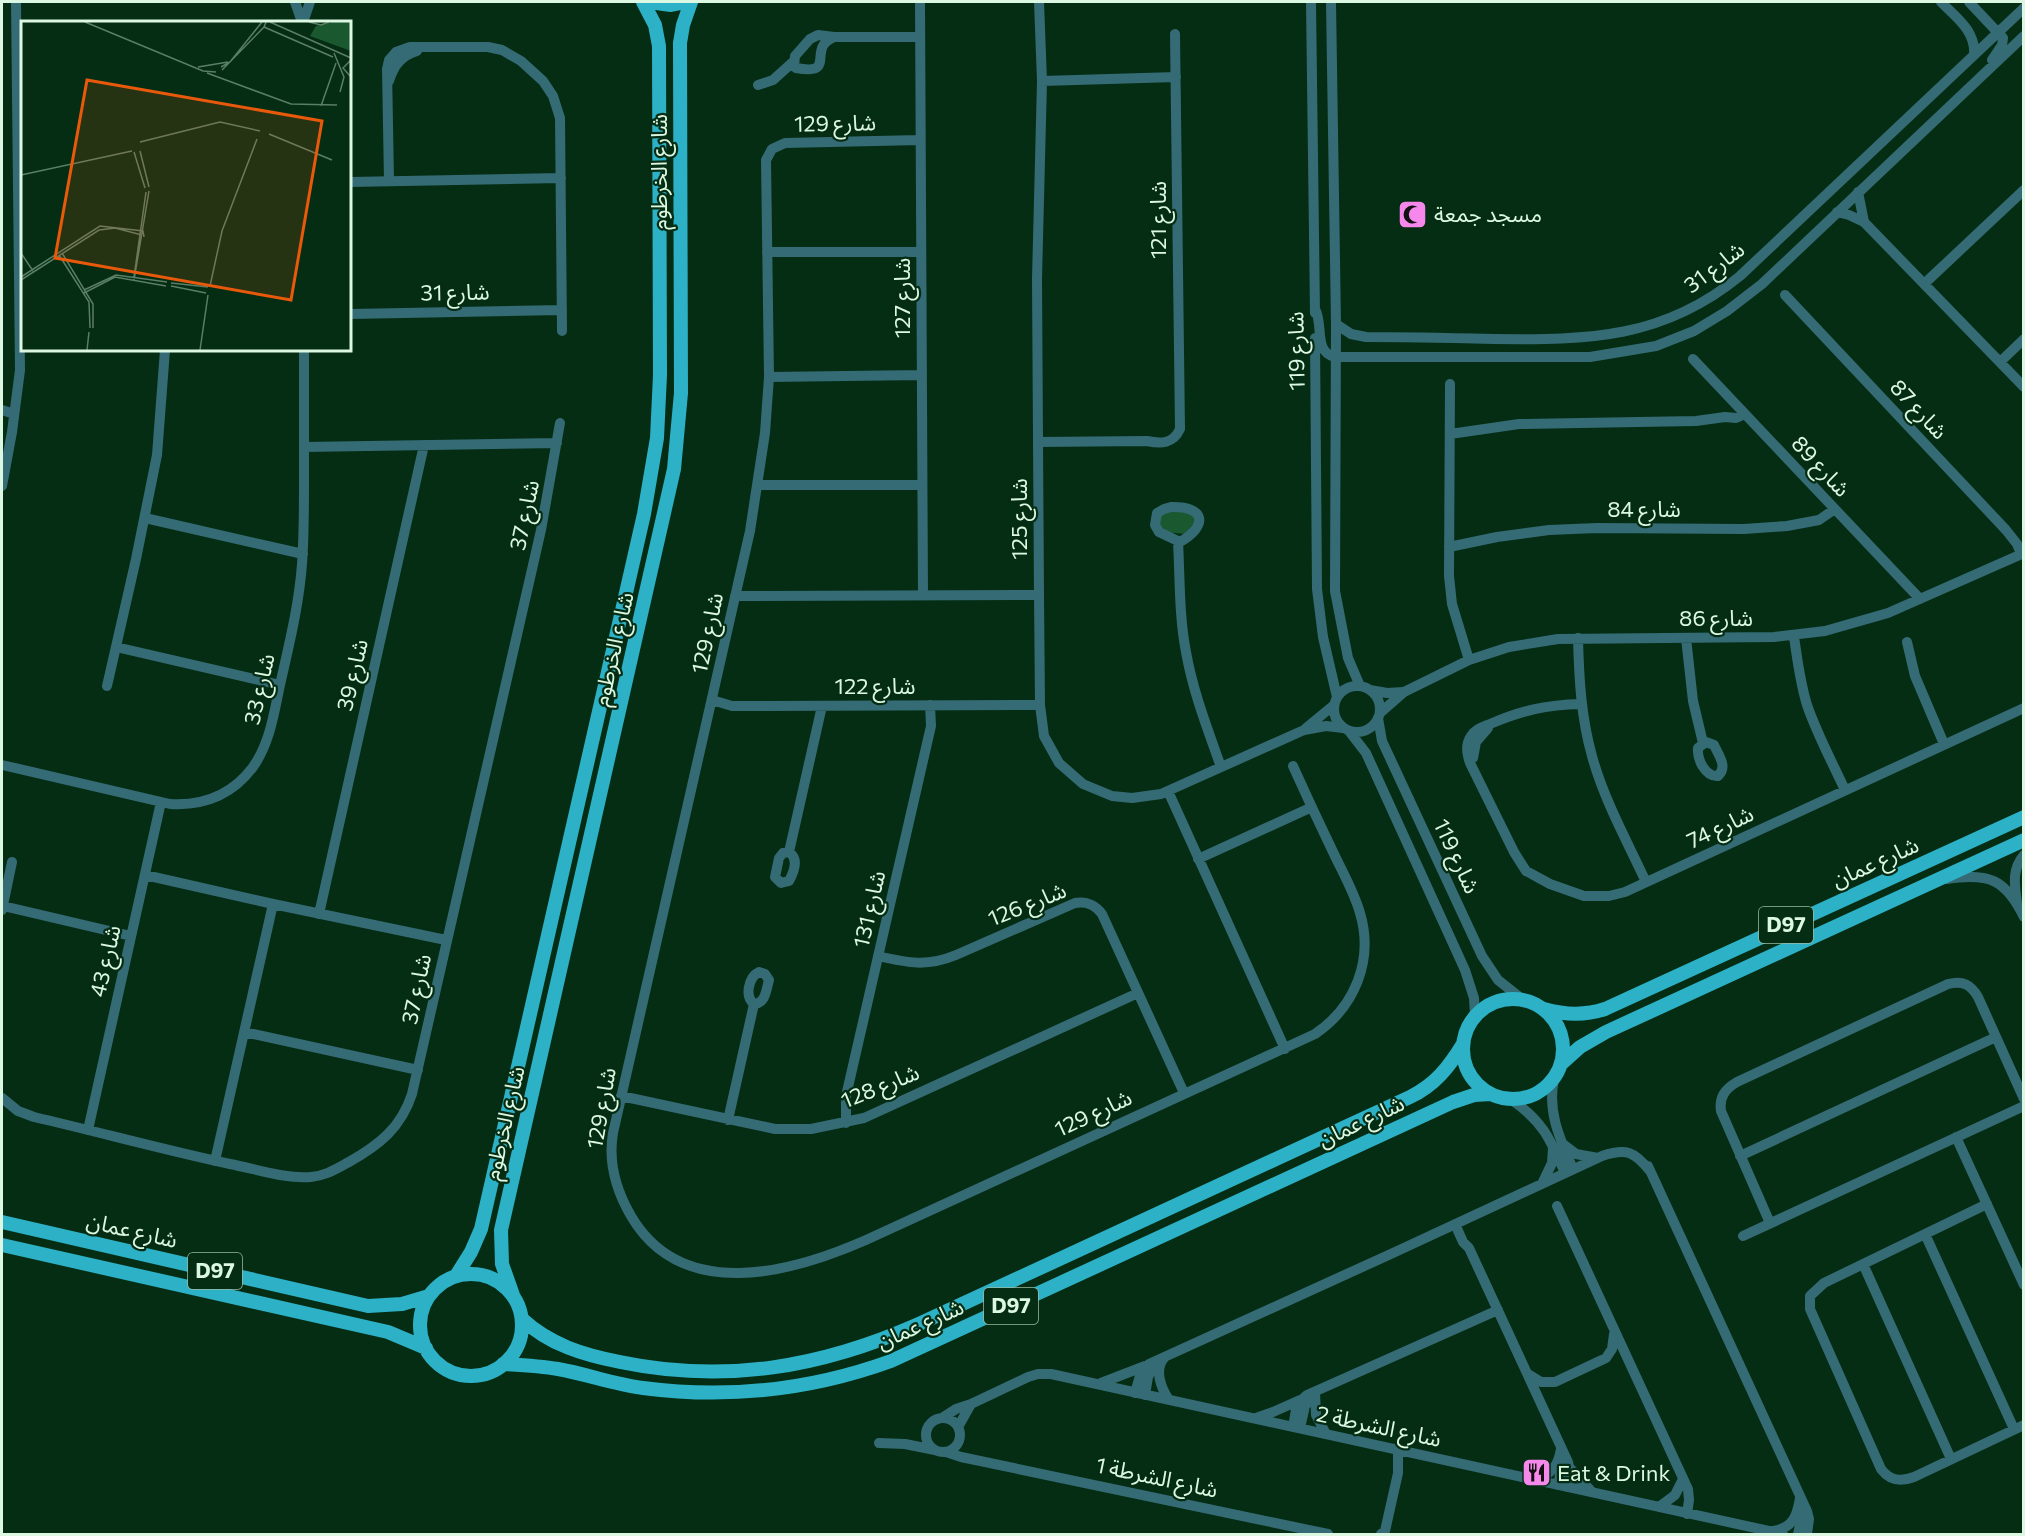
<svg xmlns="http://www.w3.org/2000/svg" width="2025" height="1536" font-family="Commissioner,'Noto Sans Arabic',sans-serif">
  <style>
    .green { fill: #1a5930 }
    .lines { fill: none; stroke-linecap: round; stroke-linejoin: round }
    .minor { stroke: #356b75; stroke-width: 10 }
    .major { stroke: #2db1c7; stroke-width: 14 }
    .labels { text-anchor: middle; stroke-width: 4.5; stroke-linejoin: round; paint-order: stroke }
    .shield { fill: #042d13; stroke: #9bbba4; stroke-width: 1.5 }
    .shield-label { font-size: 21px; font-weight: bold; fill: #dcf8e2 }
    .street-label { font-size: 22px; fill: #dcf8e2; stroke: #042d13 }
    .poi-label { font-size: 22px; fill: #dcf8e2; stroke: #042d13; text-anchor: start }
    .inset-road { fill: none; stroke: #5a7e66; stroke-width: 1.5 }
    .view { fill: #e8590c; fill-opacity: 0.15; stroke: #e8590c; stroke-width: 3 }
    .inset-edge { fill: none; stroke: #dcf8e2; stroke-width: 3 }
  </style>
  <rect width="100%" height="100%" fill="#042d13"/>
  <path class="green" d="M 1168,510 L 1191,513 L 1196,520 L 1186,534 L 1163,532 L 1158,519 Z"/>
  <g class="lines">
    <path class="minor" d="M 295,2 L 302,22
      M 920,2 L 923,595
      M 1039,2 L 1042,81 L 1037,279 L 1039,595 L 1040,705 L 1044,736 L 1059,763 L 1083,784 L 1112,796 L 1132,798 L 1161,794 L 1304,730 L 1326,726 L 1343,728
      M 1311,2 L 1315,313
      M 1331,2 L 1336,324 L 1335,591 L 1348,658 L 1360,686
      M 1941,2 C 1956,17 1976,31 1974,55
      M 1969,2 L 2003,38 L 2002,45 L 1992,60
      M 303,22 L 310,2
      M 834,37 C 806,48 838,76 796,68 L 794,66 L 795,56 L 810,39 L 818,35 L 834,37 L 920,37
      M 389,81 C 394,65 401,56 417,51
      M 1042,81 L 1176,77
      M 758,85 L 773,80 L 793,62
      M 920,140 L 785,143 L 772,149 L 766,160 L 769,377 L 765,433 L 750,531 L 613,1133 C 608,1162 616,1190 631,1216 C 682,1303 791,1273 866,1240 L 1315,1034 C 1355,1007 1374,960 1360,913 C 1354,892 1343,873 1334,854 C 1320,825 1306,795 1293,766
      M 389,181 L 387,69 L 389,60 L 396,52 L 410,47 L 488,47 L 502,50 L 521,61 L 543,81 L 553,96 L 560,118 L 562,331
      M 350,182 L 561,178
      M 1858,192 L 1864,222
      M 1837,212 L 1849,215 L 1864,222 L 2024,387
      M 767,252 L 921,252
      M 1924,284 L 2024,190
      M 1785,295 L 2006,530 L 2017,544 L 2021,554
      M 1315,309 C 1324,325 1313,352 1335,357 L 1590,357 L 1656,346 L 1694,331 L 1727,311 L 1762,284 L 2024,36
      M 350,314 L 562,310
      M 1336,324 L 1351,334 L 1366,337 C 1409,337 1452,338 1494,339 C 1589,340 1663,339 1740,276 L 2024,8
      M 1315,338 L 1317,589 L 1323,637 L 1337,697
      M 1693,359 L 1920,599
      M 2000,362 L 2024,339
      M 769,377 L 922,375
      M 1450,384 L 1449,576 L 1452,604 L 1469,660
      M 2,410 L 14,414
      M 1450,434 L 1519,424 L 1696,421 L 1725,417 L 1736,418 L 1745,414
      M 1038,442 L 1147,441 C 1161,444 1173,444 1180,429 L 1175,34
      M 304,447 L 557,443
      M 758,485 L 922,485
      M 2,486 L 12,432 L 20,370 L 16,2
      M 1171,507 C 1206,506 1208,526 1180,542 L 1159,532 L 1155,525 L 1157,513 L 1164,509 Z
      M 145,518 L 303,554
      M 1178,541 C 1180,578 1179,616 1186,652 C 1193,692 1208,730 1221,767
      M 1449,547 L 1497,537 L 1549,530 L 1597,528 L 1744,529 L 1787,526 L 1819,520 L 1835,509
      M 735,596 L 1039,595
      M 1794,636 C 1797,659 1800,682 1807,705 C 1817,734 1832,762 1845,790
      M 1578,638 C 1579,678 1581,717 1592,756 C 1604,800 1627,841 1646,882
      M 1686,638 L 1693,701 L 1703,743
      M 1907,642 L 1915,676 L 1944,744
      M 116,647 L 280,685
      M1334 709a23 23 0 1 1 46 0a23 23 0 1 1-46 0Z
      M 107,686 L 136,559 L 157,455 L 165,350
      M 1370,690 L 1387,693 L 1403,692
      M 712,700 L 732,706 L 1040,705
      M 1581,704 C 1546,705 1523,710 1490,724 C 1483,727 1475,729 1471,736 C 1465,745 1467,754 1470,763 L 1514,852 L 1526,871 L 1550,884 L 1584,896 L 1609,896 L 1625,892 L 2024,708
      M 1380,713 L 1404,692 L 1469,660 L 1509,647 L 1558,639 L 1774,637 L 1825,631 L 1888,613 L 2024,553
      M 1378,718 L 1382,741 L 1482,956 L 1498,980 L 1522,999
      M 1306,728 L 1334,705
      M 1349,731 L 1366,753 L 1465,970 L 1474,998 L 1475,1016
      M 1706,742 L 1714,745 C 1719,756 1728,767 1718,776 C 1705,777 1697,759 1698,748 Z
      M 1473,758 L 1476,742 L 1488,728
      M 2,765 L 170,804 C 204,806 233,794 253,767 C 270,743 274,713 280,685 C 289,645 299,605 302,564 C 304,537 304,509 304,482 C 304,438 304,394 304,350
      M 1168,791 L 1285,1049
      M 789,852 L 822,706
      M 789,852 C 799,859 794,872 789,881 L 781,883 L 775,877 L 779,858 L 783,853 Z
      M 1198,859 L 1312,807
      M 145,875 L 273,904 L 446,940
      M 1947,879 C 1988,873 2005,878 2024,917
      M 2017,904 C 2015,886 2011,870 2024,855
      M 3,906 L 131,936
      M 2,910 L 12,862
      M 319,914 L 424,445
      M 878,956 C 908,963 927,967 956,955 L 1075,903 C 1087,901 1095,905 1102,914 L 1184,1093
      M 759,972 L 765,974 L 769,980 C 766,990 766,1003 754,1004 C 744,996 749,977 759,972 Z
      M 244,1032 L 418,1070
      M 1554,1079 C 1547,1112 1560,1139 1573,1169
      M 621,1096 L 775,1129 L 811,1129 L 864,1118 L 1138,993
      M 2,1098 L 18,1111 L 34,1117 C 99,1132 164,1150 230,1164 C 256,1169 284,1179 311,1177 C 325,1176 336,1169 349,1162 C 379,1145 401,1128 412,1094 L 541,530 L 560,423
      M 1509,1098 C 1542,1120 1550,1138 1565,1173
      M 728,1120 L 754,1004
      M 846,1123 L 846,1096 L 931,726 L 930,705
      M 88,1130 L 161,802
      M 1956,1137 L 2024,1285
      M 1563,1144 L 1576,1154 L 1598,1158
      M 1740,1156 L 1996,1037
      M 215,1161 L 273,904
      M 1648,1166 L 1807,1511 L 1809,1519 L 1807,1534
      M 1542,1184 L 1552,1163 L 1553,1148
      M 1987,1204 L 1824,1283 L 1810,1296 L 1810,1309 L 1881,1469 C 1890,1481 1901,1482 1914,1477 L 2024,1425
      M 1557,1206 L 1688,1489 L 1689,1500 L 1687,1514
      M 1770,1223 L 1721,1111 C 1719,1097 1725,1089 1737,1082 L 1948,984 C 1963,980 1971,985 1978,997 L 2024,1099
      M 1455,1224 L 1463,1242 L 1469,1248 L 1568,1462 L 1570,1473 L 1567,1487
      M 1925,1234 L 2014,1429
      M 1743,1236 L 2024,1106
      M 1863,1264 L 1951,1459
      M 1164,1358 C 1154,1370 1161,1388 1169,1400
      M 1528,1374 L 1541,1382 L 1555,1382 L 1606,1358 L 1612,1349 L 1614,1334
      M 1101,1383 L 1145,1366
      M 1315,1392 L 1316,1415 L 1326,1434
      M 1135,1393 L 1141,1372 L 1149,1364 L 1393,1253 L 1602,1156 C 1626,1148 1634,1151 1650,1171
      M 1145,1395 L 1148,1377 L 1155,1363
      M926 1435a17 17 0 1 1 34 0a17 17 0 1 1-34 0Z
      M 942,1418 L 956,1409 L 971,1404 L 1028,1377 L 1038,1374 L 1051,1374 L 1783,1534
      M 1256,1418 L 1273,1412 L 1300,1400
      M 958,1427 L 971,1404
      M 1293,1427 L 1297,1404 L 1307,1395 L 1498,1310
      M 1300,1428 L 1305,1406 L 1315,1393
      M 879,1443 L 905,1444 L 935,1450
      M 946,1452 L 961,1457 L 1328,1534
      M 1569,1467 L 1591,1491
      M 1535,1480 C 1552,1474 1558,1466 1561,1449
      M 1558,1485 L 1564,1456
      M 1659,1507 L 1675,1495 L 1683,1479
      M 1773,1531 C 1793,1528 1797,1516 1800,1498
      M 1381,1534 L 1385,1531 L 1398,1473 L 1398,1450
      M 1798,1534 L 1803,1512"/>
    <path class="major" d="M 649,2 L 671,5 L 686,2
      M1463 1049a50 50 0 1 1 100 0a50 50 0 1 1-100 0Z
      M 1544,1009 C 1565,1015 1584,1016 1605,1009 L 2024,817
      M 1561,1064 L 1580,1047 L 1606,1032 L 2024,840
      M 2,1222 L 368,1306 L 402,1304 L 429,1296
      M 2,1245 L 388,1332 L 426,1348
      M420 1325a51 51 0 1 1 102 0a51 51 0 1 1-102 0Z
      M 456,1276 L 471,1252 L 481,1229 L 644,514 L 657,438 L 660,375 L 659,46 L 655,25 L 643,2
      M 513,1295 L 502,1264 L 501,1230 L 674,469 L 681,393 L 680,43 L 683,25 L 691,2
      M 522,1319 C 550,1345 584,1355 620,1362 C 726,1384 822,1367 919,1324 L 1410,1097 C 1435,1085 1449,1067 1463,1044
      M 503,1364 C 521,1365 540,1366 558,1369 C 586,1374 614,1384 643,1388 C 727,1399 811,1390 891,1361 L 1453,1102 L 1474,1095 L 1491,1094"/>
  </g>
  <defs>
    <symbol id="mosque-square" viewBox="-11 -11 22 22"><rect x="-9" y="-9" width="18" height="18" rx="4" fill="#f788eb" stroke="#042d13"/><path d="M3.5-4.9A6 6 0 1 0 3.5 4.9A5 5 0 1 1 3.5-4.9Z" fill="#111"/></symbol>
    <symbol id="restaurant-square" viewBox="-11 -11 22 22"><rect x="-9" y="-9" width="18" height="18" rx="4" fill="#f788eb" stroke="#042d13"/><path d="M-5-6h1v4h1v-4h1v4h1v-4h1v5L-1.5 .5V6h-2V.5L-5-1ZM5-6V6H3V1.5H1.5Q1.5-4 5-6Z" fill="#111"/></symbol>
  </defs>
  <g fill-rule="evenodd">
    <use href="#mosque-square" x="1396" y="198" width="33" height="33"/>
    <use href="#restaurant-square" x="1520" y="1456" width="33" height="33"/>
  </g>
  <g class="labels">
    <g class="shield">
      <rect x="1759" y="907" width="54" height="36" rx="4.5"/>
      <rect x="188" y="1253" width="54" height="36" rx="4.5"/>
      <rect x="984" y="1288" width="54" height="36" rx="4.5"/>
    </g>
    <g class="shield-label">
      <text x="1786" y="932">D97</text>
      <text x="215" y="1278">D97</text>
      <text x="1011" y="1313">D97</text>
    </g>
    <g class="street-label">
      <text transform="translate(835 123) rotate(-1)" y="8">شارع 129</text>
      <text transform="translate(659 172) rotate(-90)" y="8">شارع الخرطوم</text>
      <text transform="translate(1158 220) rotate(-90)" y="8">شارع 121</text>
      <text transform="translate(1714 267) rotate(-37)" y="8">شارع 31</text>
      <text transform="translate(455 292) rotate(-1)" y="8">شارع 31</text>
      <text transform="translate(902 298) rotate(-90)" y="8">شارع 127</text>
      <text transform="translate(1296 351) rotate(-91)" y="8">شارع 119</text>
      <text transform="translate(1919 409) rotate(47)" y="8">شارع 87</text>
      <text transform="translate(1821 466) rotate(47)" y="8">شارع 89</text>
      <text x="1644" y="517">شارع 84</text>
      <text transform="translate(524 515) rotate(-78)" y="8">شارع 37</text>
      <text transform="translate(1019 519) rotate(-90)" y="8">شارع 125</text>
      <text x="1716" y="626">شارع 86</text>
      <text transform="translate(707 633) rotate(-78)" y="8">شارع 129</text>
      <text transform="translate(613 649) rotate(-77)" y="8">شارع الخرطوم</text>
      <text transform="translate(352 675) rotate(-77)" y="8">شارع 39</text>
      <text x="875" y="694">شارع 122</text>
      <text transform="translate(259 689) rotate(-77)" y="8">شارع 33</text>
      <text transform="translate(1720 827) rotate(-25)" y="8">شارع 74</text>
      <text transform="translate(1457 856) rotate(65)" y="8">شارع 119</text>
      <text transform="translate(1875 862) rotate(-24)" y="8">شارع عمان</text>
      <text transform="translate(1027 904) rotate(-22)" y="8">شارع 126</text>
      <text transform="translate(869 909) rotate(-77)" y="8">شارع 131</text>
      <text transform="translate(105 961) rotate(-77)" y="8">شارع 43</text>
      <text transform="translate(416 989) rotate(-78)" y="8">شارع 37</text>
      <text transform="translate(880 1086) rotate(-22)" y="8">شارع 128</text>
      <text transform="translate(601 1108) rotate(-80)" y="8">شارع 129</text>
      <text transform="translate(1093 1113) rotate(-25)" y="8">شارع 129</text>
      <text transform="translate(1361 1121) rotate(-25)" y="8">شارع عمان</text>
      <text transform="translate(504 1123) rotate(-77)" y="8">شارع الخرطوم</text>
      <text transform="translate(132 1230) rotate(13)" y="8">شارع عمان</text>
      <text transform="translate(920 1324) rotate(-24)" y="8">شارع عمان</text>
      <text transform="translate(1379 1426) rotate(12)" y="8">شارع الشرطة 2</text>
      <text transform="translate(1157 1477) rotate(12)" y="8">شارع الشرطة 1</text>
    </g>
    <g class="poi-label">
      <text x="1434" y="222">مسجد جمعة</text>
      <text x="1557" y="1481">Eat &amp; Drink</text>
    </g>
  </g>
  <g transform="translate(21 21)">
    <rect width="330" height="330" fill="#042d13"/>
    <path d="M 312,1 L 330,1 L 330,30 L 289,15 L 295,5 Z" fill="#1a5930"/>
    <path class="inset-road" d="M 64,1 L 182,50 L 195,51M 245,1 L 243,6 L 312,36M 249,1 L 330,37M 288,1 L 300,4 L 308,1M 313,32 L 323,56 L 319,71M 330,39 L 322,47 L 330,56M 177,46 L 207,41M 200,46 L 209,41 L 241,1M 201,49 L 244,5M 186,52 L 270,83 L 316,84M 300,85 L 315,42M 248,113 L 311,139M 119,121 L 199,101 L 239,110M 119,130 L 128,166M 113,131 L 124,167M 0,154 L 111,130M 0,232 L 12,250M 41,232 L 72,283 L 72,307M 38,234 L 68,281 L 69,307M 0,256 L 79,205 L 122,210 L 123,216M 113,256 L 125,171M 0,259 L 78,209 L 94,207 L 121,214M 113,259 L 128,170M 150,262 L 187,266M 150,265 L 185,272M 189,265 L 201,210 L 236,118M 63,269 L 95,254 L 146,261M 63,272 L 94,256 L 145,265M 66,329 L 68,311M 179,329 L 187,274"/>
    <path class="view" d="M 66,59 L 301,100 L 270,279 L 34,237 Z"/>
    <rect width="330" height="330" class="inset-edge"/>
  </g>
  <rect width="2025" height="1536" fill="none" stroke="#dcf8e2" stroke-width="6"/>
</svg>
